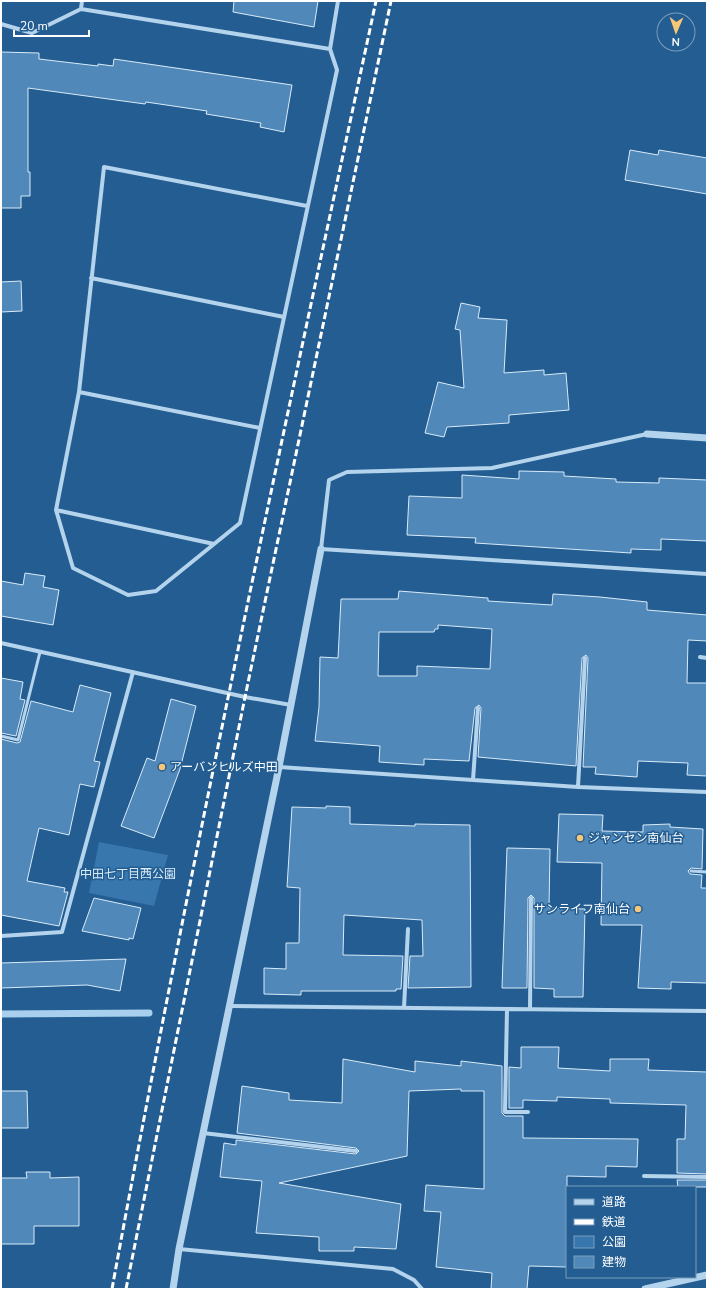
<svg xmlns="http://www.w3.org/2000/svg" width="708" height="1290" font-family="'Nunito Sans','Noto Sans JP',sans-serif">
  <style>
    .green { fill: #3777ae }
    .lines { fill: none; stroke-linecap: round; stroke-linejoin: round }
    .stream { stroke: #a8cfed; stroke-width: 7 }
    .building { fill: #5088b9; stroke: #d9ebf9; fill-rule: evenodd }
    .service { stroke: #b4d3ec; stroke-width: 3 }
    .minor { stroke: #b4d3ec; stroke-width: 4 }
    .tertiary { stroke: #b4d3ec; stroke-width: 7 }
    .rail { stroke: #fff; stroke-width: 3; stroke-dasharray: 7 3; stroke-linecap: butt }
    .poi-dot { fill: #f8c677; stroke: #235d91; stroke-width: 1.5 }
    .labels { text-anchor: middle; stroke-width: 3; stroke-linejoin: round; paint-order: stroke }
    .poi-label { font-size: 12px; fill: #fff; stroke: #235d91; text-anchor: start }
    .park-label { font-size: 12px; fill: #d9ebf9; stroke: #235d91 }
  </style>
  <rect width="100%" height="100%" fill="#235d91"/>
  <path class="green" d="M 99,842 L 168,855 L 154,906 L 89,893 Z"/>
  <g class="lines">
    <path class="stream" d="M 1,1014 L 149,1013"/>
  </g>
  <path class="building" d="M 234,1 L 318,1 L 314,27 L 233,12 Z
    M 1,52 L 39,53 L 39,59 L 98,66 L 98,64 L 113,66 L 114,59 L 292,85 L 284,132 L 260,127 L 261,123 L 206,114 L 207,111 L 146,102 L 145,104 L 28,88 L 28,172 L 30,172 L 30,196 L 21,196 L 21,208 L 1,208 Z
    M 630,150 L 658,155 L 659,150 L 707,158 L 707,194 L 625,180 Z
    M 21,281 L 22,311 L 1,312 L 1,282 Z
    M 461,303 L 480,307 L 478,318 L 507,320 L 504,373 L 544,370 L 544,375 L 566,373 L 569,410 L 509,415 L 509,423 L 447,427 L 444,437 L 425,433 L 438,382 L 464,388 L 460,330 L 455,329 Z
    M 519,471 L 564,472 L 564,476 L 616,479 L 616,482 L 659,483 L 659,478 L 707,480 L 707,541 L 661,539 L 661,550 L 631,549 L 631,553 L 475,543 L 476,538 L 407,535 L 409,496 L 462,498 L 462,475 L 519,479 Z
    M 25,573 L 45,576 L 43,587 L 59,590 L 53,625 L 1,616 L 1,581 L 23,585 Z
    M 399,591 L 488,598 L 488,601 L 552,605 L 553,594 L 600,597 L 647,602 L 647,610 L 707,615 L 707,641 L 688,640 L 687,683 L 707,683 L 707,776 L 687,775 L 688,763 L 638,761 L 637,777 L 595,774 L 596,767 L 583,767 L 588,658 L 586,655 L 582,658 L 576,766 L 478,757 L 481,708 L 479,705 L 475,708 L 469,761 L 424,759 L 424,765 L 379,762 L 380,746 L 315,741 L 319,707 L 320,657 L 338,658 L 341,599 L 398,599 ZM 438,625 L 492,629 L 490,669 L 417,666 L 417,676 L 378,676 L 379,632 L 434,632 L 435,629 L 438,629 Z
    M 1,678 L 23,682 L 20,699 L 25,700 L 16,736 L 1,733 Z
    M 80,685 L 111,693 L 94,761 L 100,762 L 94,787 L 80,784 L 69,835 L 39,828 L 27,881 L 65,888 L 64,892 L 68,892 L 59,926 L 1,915 L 1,739 L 17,743 L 20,742 L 31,701 L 73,712 Z
    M 171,699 L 196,706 L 180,769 L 154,838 L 121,826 L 147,758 L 155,761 Z
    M 326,806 L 350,807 L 350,824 L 415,826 L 415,824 L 470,825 L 471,987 L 408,988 L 410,956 L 423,956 L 422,920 L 344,915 L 343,955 L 403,956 L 401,989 L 396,989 L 396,991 L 301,991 L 301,995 L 264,994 L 264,968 L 286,969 L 286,943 L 299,943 L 300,888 L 287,887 L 292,807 L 326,808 Z
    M 559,814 L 603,815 L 602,831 L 643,832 L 643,825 L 670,824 L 670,827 L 703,829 L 702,869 L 691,868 L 688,871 L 690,874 L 702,875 L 701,888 L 707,888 L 707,983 L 671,982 L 671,989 L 638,988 L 642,925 L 601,925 L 602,863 L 557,862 Z
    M 507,848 L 550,849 L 549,908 L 585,909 L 583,997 L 554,997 L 554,989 L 534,988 L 534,898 L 531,895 L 528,898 L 527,988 L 502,988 Z
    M 94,898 L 141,908 L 133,939 L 129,938 L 129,940 L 82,931 Z
    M 126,959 L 120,991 L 87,985 L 1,988 L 1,963 Z
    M 521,1047 L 559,1047 L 558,1068 L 610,1071 L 610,1059 L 649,1059 L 648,1070 L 707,1072 L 707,1174 L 677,1173 L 677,1139 L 685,1139 L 686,1105 L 610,1103 L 610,1099 L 557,1097 L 557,1101 L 523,1100 L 523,1108 L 509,1108 L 509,1067 L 521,1068 Z
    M 343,1059 L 415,1072 L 415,1061 L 461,1066 L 461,1061 L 502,1066 L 502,1113 L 505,1116 L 523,1116 L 523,1138 L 638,1139 L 637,1167 L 606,1166 L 606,1177 L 567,1176 L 567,1267 L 529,1266 L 527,1289 L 491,1289 L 492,1273 L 436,1267 L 441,1212 L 424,1211 L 426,1185 L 484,1189 L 484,1091 L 461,1091 L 461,1089 L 409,1091 L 407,1156 L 279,1183 L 401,1204 L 396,1249 L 354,1247 L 354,1251 L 319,1251 L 319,1237 L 256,1233 L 262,1181 L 220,1177 L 224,1143 L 236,1145 L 236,1140 L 356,1154 L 359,1151 L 356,1148 L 237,1133 L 242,1086 L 289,1093 L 289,1100 L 342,1103 Z
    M 1,1091 L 27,1091 L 28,1128 L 1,1128 Z
    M 26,1172 L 50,1172 L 50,1178 L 79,1177 L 79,1226 L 34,1226 L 34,1244 L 1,1244 L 1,1178 L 27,1178 Z
    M 677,1180 L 707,1180 L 707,1187 L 678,1187 Z"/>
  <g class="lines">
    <path class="service" d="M 1,736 L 18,740 L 40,652
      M 691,871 L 707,872"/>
    <path class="minor" d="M 81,9 L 82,1
      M 1,24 L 32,33 L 81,9 L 330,49 L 338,1
      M 307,206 L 104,167 L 79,392 L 56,510 L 73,568 L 128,595 L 156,591 L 240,523 L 337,70 L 330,49
      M 91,278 L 284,317
      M 79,392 L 260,428
      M 647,434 L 492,468 L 347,472 L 329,480 L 321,549 L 707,574
      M 56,510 L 214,544
      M 1,643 L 245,697 L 291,705
      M 700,657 L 707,658
      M 279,767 L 578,787 L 707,792
      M 473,780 L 478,708
      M 578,787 L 585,658
      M 1,936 L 62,932 L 133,672
      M 230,1006 L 707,1011
      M 404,1008 L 408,929
      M 507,1009 L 505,1112 L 528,1112
      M 530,1009 L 531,898
      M 203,1133 L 356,1151
      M 644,1176 L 707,1177
      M 179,1249 L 393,1269 L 414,1280 L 422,1289"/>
    <path class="tertiary" d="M 647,434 L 707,438
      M 173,1289 L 179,1249 L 279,767 L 321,549
      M 645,1289 L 707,1275"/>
    <path class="rail" d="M 112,1289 C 191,858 284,430 376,1
      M 126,1289 L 245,697 L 391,1"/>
  </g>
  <g class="poi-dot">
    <circle cx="162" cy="767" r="4"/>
    <circle cx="580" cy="838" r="4"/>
    <circle cx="638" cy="909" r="4"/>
  </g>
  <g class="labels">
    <g class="poi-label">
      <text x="170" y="771">アーバンヒルズ中田</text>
      <text x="588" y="842">ジャンセン南仙台</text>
      <text x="630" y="913" text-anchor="end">サンライフ南仙台</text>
    </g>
    <g class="park-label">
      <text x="128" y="878">中田七丁目西公園</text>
    </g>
  </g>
  <rect width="708" height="1290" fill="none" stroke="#ffffff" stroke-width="4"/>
  <rect x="566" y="1186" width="130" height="92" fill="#235d91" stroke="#7b9ebd"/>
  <rect x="574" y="1199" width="20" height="6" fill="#b4d3ec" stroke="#7b9ebd"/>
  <text x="602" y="1206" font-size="12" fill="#ffffff">道路</text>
  <rect x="574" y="1219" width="20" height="6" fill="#ffffff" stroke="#7b9ebd"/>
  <text x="602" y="1226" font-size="12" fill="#ffffff">鉄道</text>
  <rect x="574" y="1236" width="20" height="12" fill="#3777ae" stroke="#7b9ebd"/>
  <text x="602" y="1246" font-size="12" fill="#ffffff">公園</text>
  <rect x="574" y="1256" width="20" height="12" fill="#5088b9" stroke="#7b9ebd"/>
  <text x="602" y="1266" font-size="12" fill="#ffffff">建物</text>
  <g transform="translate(676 32) rotate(182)"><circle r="19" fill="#235d91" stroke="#7b9ebd"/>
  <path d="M0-3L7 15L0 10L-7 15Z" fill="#f8c677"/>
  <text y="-6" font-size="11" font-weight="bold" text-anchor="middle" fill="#ffffff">N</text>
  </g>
  <path d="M14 30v6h75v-6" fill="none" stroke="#ffffff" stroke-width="2"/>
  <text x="20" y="30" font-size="12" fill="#ffffff" stroke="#235d91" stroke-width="3" paint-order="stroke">20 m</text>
</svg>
